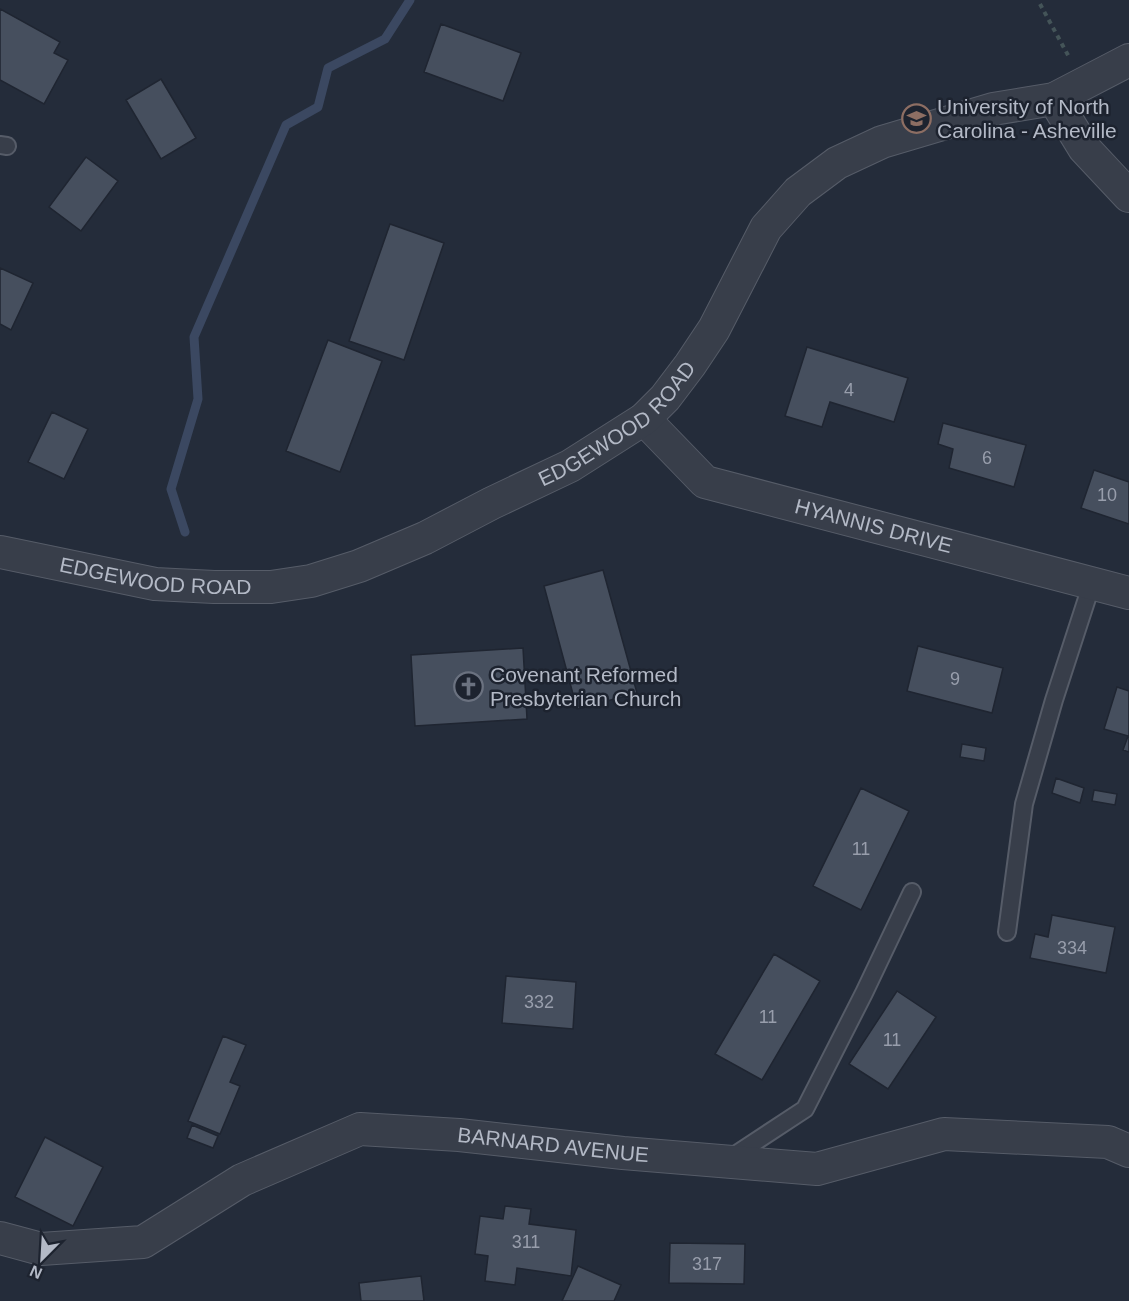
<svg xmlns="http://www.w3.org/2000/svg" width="1129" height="1301" font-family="Arial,sans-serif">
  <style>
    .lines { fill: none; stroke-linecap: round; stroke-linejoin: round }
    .stream { stroke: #3b4861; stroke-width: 9 }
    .building { fill: #464f5e; stroke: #1f2531; stroke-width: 1.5 }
    .lane-casing { stroke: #565c68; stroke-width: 20 }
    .street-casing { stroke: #565c68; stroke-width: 34 }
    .path { stroke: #445458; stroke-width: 4; stroke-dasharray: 4.5 4.5; stroke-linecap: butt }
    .lane { stroke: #383e4a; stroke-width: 16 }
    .street { stroke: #383e4a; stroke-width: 32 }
    .labels { text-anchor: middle; stroke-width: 5; stroke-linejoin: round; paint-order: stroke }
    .number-label { font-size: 18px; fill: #989eac }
    .poi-label { font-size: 21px; fill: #b3b9c6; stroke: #1d232f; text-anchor: start }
    .street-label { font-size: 21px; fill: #b3b9c6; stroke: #1d232f }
  </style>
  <rect width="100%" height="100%" fill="#242c3a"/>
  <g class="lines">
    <path class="stream" d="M 185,532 L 171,489 L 198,399 L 194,337 L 286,125 L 318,107 L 328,68 L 385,39 L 410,0"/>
  </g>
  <path class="building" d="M 0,9 L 60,42 L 54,53 L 68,60 L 44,104 L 0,80 Z
    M 441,24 L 521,53 L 503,101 L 424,72 Z
    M 161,79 L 196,138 L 161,159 L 126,100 Z
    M 86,157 L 118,181 L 81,231 L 49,207 Z
    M 390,224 L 444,243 L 404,360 L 349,341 Z
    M 0,268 L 33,283 L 11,330 L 0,324 Z
    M 328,340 L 382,361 L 340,472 L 286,451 Z
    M 807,347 L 908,378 L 894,422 L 830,402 L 822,427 L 785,416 Z
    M 52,412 L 88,429 L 64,479 L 28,462 Z
    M 943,423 L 1026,445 L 1014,487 L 949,468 L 953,449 L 938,444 Z
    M 1094,470 L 1129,482 L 1129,524 L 1081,508 Z
    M 603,570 L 637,693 L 577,709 L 544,586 Z
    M 918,646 L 1003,668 L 992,713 L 907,691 Z
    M 523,648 L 527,719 L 415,726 L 411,655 Z
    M 1117,687 L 1129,691 L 1129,752 L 1123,750 L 1128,736 L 1104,729 Z
    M 962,744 L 986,748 L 984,761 L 960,757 Z
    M 1056,778 L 1084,788 L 1080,803 L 1052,793 Z
    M 861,788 L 909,811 L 861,910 L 813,886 Z
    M 1094,790 L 1117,794 L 1115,805 L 1092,801 Z
    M 1052,915 L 1115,927 L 1106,973 L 1030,958 L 1035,934 L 1048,937 Z
    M 774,954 L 820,981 L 762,1080 L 715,1054 Z
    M 506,976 L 576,982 L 573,1029 L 502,1023 Z
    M 897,991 L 936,1017 L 888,1089 L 849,1064 Z
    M 223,1036 L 246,1045 L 230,1082 L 240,1086 L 220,1134 L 188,1121 Z
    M 192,1125 L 218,1136 L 213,1148 L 187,1138 Z
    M 45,1137 L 103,1167 L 73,1226 L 15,1197 Z
    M 505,1206 L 531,1209 L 529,1224 L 576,1230 L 571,1276 L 517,1268 L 515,1285 L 485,1281 L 488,1256 L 475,1254 L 480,1216 L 503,1219 Z
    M 670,1243 L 745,1244 L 744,1284 L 669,1283 Z
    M 578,1266 L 621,1285 L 614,1301 L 562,1301 Z
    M 421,1276 L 424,1301 L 361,1301 L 359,1283 Z"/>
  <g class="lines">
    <defs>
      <path id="lane" d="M 0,145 L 7,146
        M 1007,932 L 1024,804 L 1054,700 L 1092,583
        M 729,1159 L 805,1109 L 864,993 L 912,892"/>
      <g id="street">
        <path d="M 1054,99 L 1084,148 L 1129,196"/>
        <path id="s1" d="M 644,419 L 705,482 L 1129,593"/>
        <path id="s2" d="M 0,552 L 155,584 L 214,587 L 271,587 L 311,581 L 359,566 L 425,538 L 492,503 L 570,466 L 644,419 L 665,398 L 690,365 L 714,329 L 766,228 L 798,192 L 837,163 L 882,142 L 993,109 L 1054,99 L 1129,60"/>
        <path id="s3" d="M 0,1238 L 41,1249 L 143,1242 L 242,1180 L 360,1129 L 459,1135 L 623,1153 L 817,1169 L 944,1134 L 1108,1142 L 1129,1151"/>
      </g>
    </defs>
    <use href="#lane" class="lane-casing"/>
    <use href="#street" class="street-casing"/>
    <path class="path" d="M 1040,4 L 1069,57"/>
    <use href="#lane" class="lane"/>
    <use href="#street" class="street"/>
  </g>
  <defs>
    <symbol id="university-ring" viewBox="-11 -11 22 22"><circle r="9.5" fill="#1d232f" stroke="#8d6e63" stroke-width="1.5"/><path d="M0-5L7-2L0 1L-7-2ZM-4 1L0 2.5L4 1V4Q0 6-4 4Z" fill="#8d6e63"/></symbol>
    <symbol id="church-ring" viewBox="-11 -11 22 22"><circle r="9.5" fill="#1d232f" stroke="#6b7280" stroke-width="1.5"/><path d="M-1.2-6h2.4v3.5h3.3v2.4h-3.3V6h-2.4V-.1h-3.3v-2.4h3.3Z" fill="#6b7280"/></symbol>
  </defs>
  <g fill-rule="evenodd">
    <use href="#university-ring" x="900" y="102" width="33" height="33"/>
    <use href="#church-ring" x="452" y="670" width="33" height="33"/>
  </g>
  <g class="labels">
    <g class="number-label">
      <text x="849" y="396">4</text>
      <text x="987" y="464">6</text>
      <text x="1107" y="501">10</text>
      <text x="955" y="685">9</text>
      <text x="861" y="855">11</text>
      <text x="1072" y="954">334</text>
      <text x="539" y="1008">332</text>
      <text x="768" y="1023">11</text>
      <text x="892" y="1046">11</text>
      <text x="526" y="1248">311</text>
      <text x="707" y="1270">317</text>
    </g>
    <g class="poi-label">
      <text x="937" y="114">University of North<tspan x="937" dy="24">Carolina - Asheville</tspan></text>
      <text x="490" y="682">Covenant Reformed<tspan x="490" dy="24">Presbyterian Church</tspan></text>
    </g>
    <g class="street-label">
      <text dy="7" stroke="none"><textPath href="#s2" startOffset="662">EDGEWOOD ROAD</textPath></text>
      <text dy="7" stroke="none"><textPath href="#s1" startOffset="262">HYANNIS DRIVE</textPath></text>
      <text dy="7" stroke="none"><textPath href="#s2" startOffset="158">EDGEWOOD ROAD</textPath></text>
      <text dy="7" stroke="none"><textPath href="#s3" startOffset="584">BARNARD AVENUE</textPath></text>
    </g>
  </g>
  <g transform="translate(42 1259) rotate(204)" stroke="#1d232f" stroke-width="4.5" paint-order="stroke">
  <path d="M0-4.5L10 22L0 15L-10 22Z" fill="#b3b9c6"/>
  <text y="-9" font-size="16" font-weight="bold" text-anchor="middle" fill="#b3b9c6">N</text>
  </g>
</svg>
